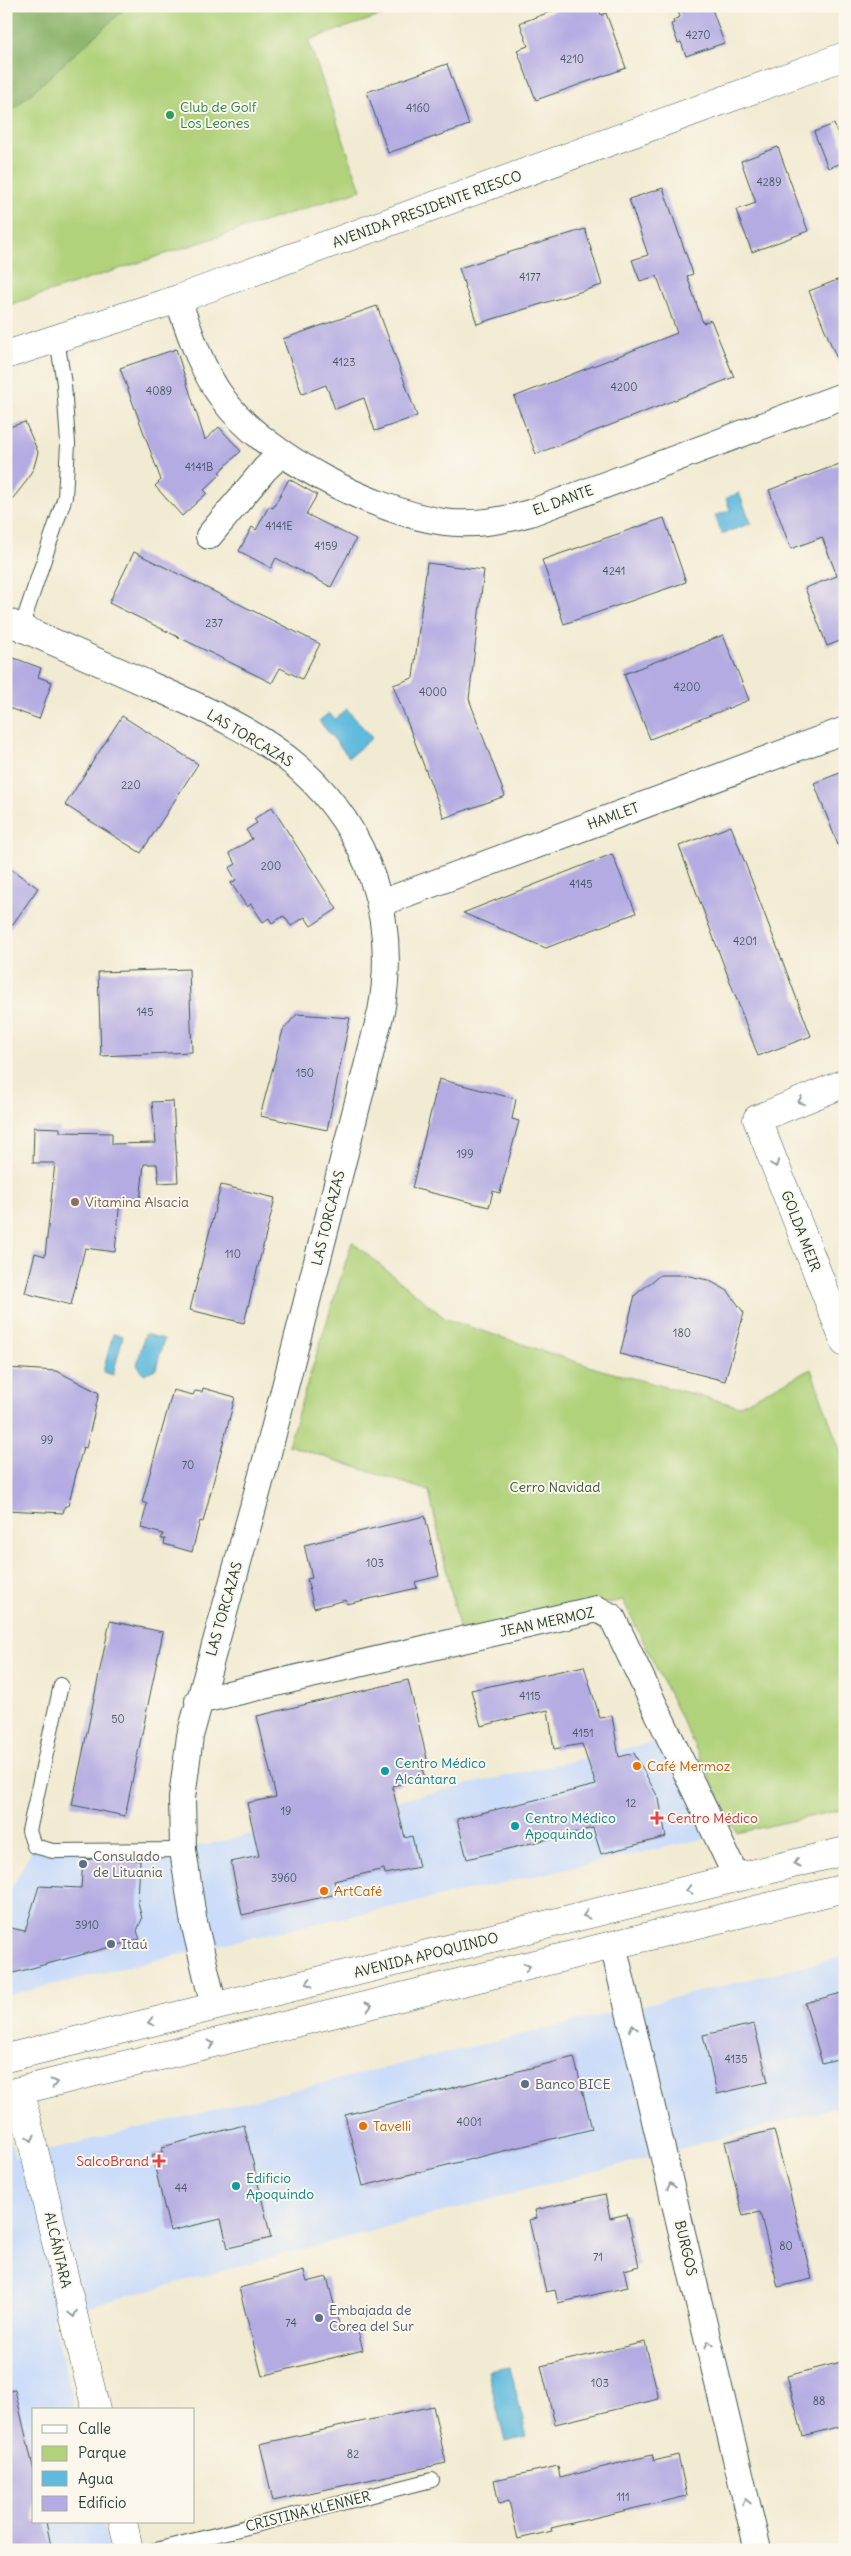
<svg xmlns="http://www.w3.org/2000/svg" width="851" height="2556" font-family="Delius,sans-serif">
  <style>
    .built { fill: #cadcf9 }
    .green { fill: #b1d27a; stroke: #688857 }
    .forest { fill: #8cb46a; stroke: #56784f }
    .water { fill: #5fbadd; stroke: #3f7c88 }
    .building { fill: #b3abe2 }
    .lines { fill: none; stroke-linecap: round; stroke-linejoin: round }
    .lane-casing { stroke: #3f574c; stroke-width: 16 }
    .street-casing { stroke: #3f574c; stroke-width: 28 }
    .secondary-casing { stroke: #3f574c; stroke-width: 29 }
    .primary-casing { stroke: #3f574c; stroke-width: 29 }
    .lane { stroke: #fff; stroke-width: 14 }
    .street { stroke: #fff; stroke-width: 26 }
    .secondary { stroke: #fff; stroke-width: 28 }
    .primary { stroke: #fff; stroke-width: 28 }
    .oneway { stroke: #8f9e9a }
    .leisure-dot { fill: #2e9e5b; stroke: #fbf7ec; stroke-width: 2 }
    .education-dot { fill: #8d6e63; stroke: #fbf7ec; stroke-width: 2 }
    .food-dot { fill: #e8710a; stroke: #fbf7ec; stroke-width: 2 }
    .culture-dot { fill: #0f9aa8; stroke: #fbf7ec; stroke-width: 2 }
    .health-dot { fill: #e0444e; stroke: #fbf7ec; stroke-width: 2 }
    .service-dot { fill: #5c6f8a; stroke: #fbf7ec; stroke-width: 2 }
    .labels { text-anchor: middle; stroke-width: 4; stroke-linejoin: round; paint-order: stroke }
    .number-label { font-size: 11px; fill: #445860 }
    .leisure-label { font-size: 14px; fill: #27864d; stroke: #fbf7ec; text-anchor: start }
    .street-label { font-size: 14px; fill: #1f3d34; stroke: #fbf7ec }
    .education-label { font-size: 14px; fill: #785e54; stroke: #fbf7ec; text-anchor: start }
    .park-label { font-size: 14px; fill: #3c5b42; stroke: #fbf7ec }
    .culture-label { font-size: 14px; fill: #0d838f; stroke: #fbf7ec; text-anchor: start }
    .food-label { font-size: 14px; fill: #c56008; stroke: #fbf7ec; text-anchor: start }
    .health-label { font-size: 14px; fill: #be3a42; stroke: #fbf7ec; text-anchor: start }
    .service-label { font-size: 14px; fill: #4e5e75; stroke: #fbf7ec; text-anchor: start }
  </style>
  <rect width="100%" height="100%" fill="#fbf7ec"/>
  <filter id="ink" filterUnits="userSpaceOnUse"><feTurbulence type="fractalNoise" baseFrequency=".02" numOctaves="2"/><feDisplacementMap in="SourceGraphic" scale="10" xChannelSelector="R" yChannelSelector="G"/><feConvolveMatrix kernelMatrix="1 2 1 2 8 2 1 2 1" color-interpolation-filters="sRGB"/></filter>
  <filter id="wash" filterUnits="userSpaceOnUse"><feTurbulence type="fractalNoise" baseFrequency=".0096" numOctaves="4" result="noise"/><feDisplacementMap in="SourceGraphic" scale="20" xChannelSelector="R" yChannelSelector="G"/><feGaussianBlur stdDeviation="1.12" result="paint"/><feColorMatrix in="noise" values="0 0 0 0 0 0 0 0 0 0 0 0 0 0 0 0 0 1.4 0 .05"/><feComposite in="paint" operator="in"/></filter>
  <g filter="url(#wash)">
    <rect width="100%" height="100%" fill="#f2ebd3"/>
    <path class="built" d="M 663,1740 L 708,1838 L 232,1942 L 6,1996 L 6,1899 L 34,1846 L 183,1850 Z
      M 845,1956 L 845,2105 L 52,2316 L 75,2410 L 34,2410 L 34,2522 L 103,2522 L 110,2550 L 6,2550 L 6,2123 L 15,2158 Z"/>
    <path class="green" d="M 6,6 L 410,6 L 308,40 L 361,190 L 6,306 Z
      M 352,1242 L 446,1319 L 598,1369 L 738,1406 L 811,1369 L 845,1464 L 845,1809 L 737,1833 L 623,1600 L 460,1632 L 429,1491 L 288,1445 Z"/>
    <path class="forest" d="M 6,6 L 128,6 L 6,116 Z"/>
    <path class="water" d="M 739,493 L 751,523 L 722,534 L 715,516 L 730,510 L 726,498 Z
      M 347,709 L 372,738 L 349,757 L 319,721 L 329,713 L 335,719 Z
      M 113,1334 L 123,1336 L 113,1375 L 103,1372 Z
      M 145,1334 L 164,1339 L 156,1369 L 144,1374 L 137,1365 Z
      M 510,2367 L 527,2437 L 505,2442 L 488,2371 Z"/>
    <g id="blocks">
      <path class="building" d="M 566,6 L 598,6 L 601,15 L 606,13 L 626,68 L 536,100 L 517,50 L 528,46 L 520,23 Z
        M 676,6 L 711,6 L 724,43 L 686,56 L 681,42 L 678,43 L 671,24 L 674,23 L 673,20 L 680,17 Z
        M 447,64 L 469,125 L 388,153 L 367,92 Z
        M 834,124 L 845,152 L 845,162 L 828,168 L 814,132 Z
        M 778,147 L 808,231 L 752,252 L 736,210 L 756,203 L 741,161 Z
        M 663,188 L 693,274 L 687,276 L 703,323 L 711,320 L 734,377 L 536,454 L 514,397 L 677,333 L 657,276 L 640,281 L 632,260 L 648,255 L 629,199 Z
        M 585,229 L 602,285 L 477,324 L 459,268 Z
        M 845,277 L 845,375 L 844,376 L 809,291 Z
        M 377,306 L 417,416 L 375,431 L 364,398 L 335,409 L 326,385 L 302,394 L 283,339 Z
        M 176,349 L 205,440 L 219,427 L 241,451 L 219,472 L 221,474 L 204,490 L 207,493 L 182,516 L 155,486 L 161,480 L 120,368 Z
        M 25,422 L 38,452 L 34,467 L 25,483 L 6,507 L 6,428 Z
        M 845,462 L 845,639 L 827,646 L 805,588 L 837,576 L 822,537 L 791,549 L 769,490 Z
        M 289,479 L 317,495 L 306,514 L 356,539 L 331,587 L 276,558 L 271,568 L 239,551 L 252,527 L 256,530 L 269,506 L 273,508 Z
        M 664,518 L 686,582 L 564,624 L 542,560 Z
        M 134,552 L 320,644 L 302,679 L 280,668 L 272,683 L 109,603 Z
        M 427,563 L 484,570 L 469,699 L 505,796 L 444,818 L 393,685 L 413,678 Z
        M 723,635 L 749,700 L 650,739 L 624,674 Z
        M 6,655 L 41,668 L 38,677 L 52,682 L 39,719 L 6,707 Z
        M 122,716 L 198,764 L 141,853 L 65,805 Z
        M 845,771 L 845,857 L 843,858 L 814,783 Z
        M 272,807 L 337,909 L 311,926 L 305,917 L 291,926 L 284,916 L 272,923 L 269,918 L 263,922 L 251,904 L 247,907 L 231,883 L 236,880 L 229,868 L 236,864 L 229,853 L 252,839 L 246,830 L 257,823 L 254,819 Z
        M 731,826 L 811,1036 L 758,1056 L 679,846 Z
        M 612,854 L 636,913 L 546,948 L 463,913 Z
        M 6,866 L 38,888 L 6,934 Z
        M 189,969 L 192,1052 L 101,1056 L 98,972 Z
        M 297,1014 L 350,1018 L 327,1130 L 260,1116 L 283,1030 Z
        M 439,1079 L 516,1099 L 512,1119 L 519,1121 L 500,1193 L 493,1191 L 489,1207 L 412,1188 Z
        M 173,1101 L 178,1182 L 159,1183 L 157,1164 L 144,1164 L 140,1202 L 120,1200 L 115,1252 L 85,1248 L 71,1305 L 25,1293 L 35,1253 L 45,1256 L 55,1163 L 33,1163 L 34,1127 L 60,1128 L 60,1132 L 112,1133 L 112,1144 L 156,1143 L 152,1102 Z
        M 221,1185 L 275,1198 L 244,1323 L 190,1310 Z
        M 660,1275 L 685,1275 L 708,1280 L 728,1291 L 744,1313 L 725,1381 L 620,1354 L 635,1295 Z
        M 6,1368 L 57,1371 L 99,1393 L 86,1448 L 83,1447 L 68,1506 L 65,1506 L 63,1513 L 6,1510 Z
        M 203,1388 L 235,1397 L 203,1522 L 200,1521 L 192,1552 L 164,1544 L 165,1539 L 161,1539 L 163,1534 L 141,1528 L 147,1504 L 142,1502 L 173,1390 L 193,1395 L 195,1391 L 202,1392 Z
        M 425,1516 L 439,1576 L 415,1582 L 417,1588 L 347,1604 L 346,1600 L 314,1608 L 307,1579 L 312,1578 L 304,1545 Z
        M 110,1621 L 163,1632 L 125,1816 L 72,1805 Z
        M 584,1666 L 600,1718 L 612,1716 L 619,1757 L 634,1753 L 659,1799 L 666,1837 L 601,1854 L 593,1828 L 467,1859 L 457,1819 L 596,1785 L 582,1744 L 554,1749 L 548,1710 L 481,1726 L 471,1690 Z
        M 408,1680 L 428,1763 L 421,1765 L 425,1778 L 392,1786 L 405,1838 L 412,1836 L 419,1867 L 385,1874 L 384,1869 L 334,1881 L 337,1894 L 242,1915 L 231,1862 L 259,1856 L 247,1803 L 276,1797 L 257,1716 Z
        M 94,1859 L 140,1860 L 138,1902 L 142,1919 L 137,1931 L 140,1939 L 6,1975 L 6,1927 L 25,1931 L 39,1886 L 81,1888 L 83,1860 Z
        M 845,1992 L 845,2057 L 822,2063 L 805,2003 Z
        M 754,2024 L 768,2082 L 717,2094 L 703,2035 Z
        M 574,2057 L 592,2129 L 363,2186 L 345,2115 Z
        M 244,2125 L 271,2238 L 228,2248 L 221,2219 L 170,2231 L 152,2155 L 163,2152 L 162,2147 Z
        M 774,2130 L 812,2279 L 778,2287 L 760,2212 L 743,2216 L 725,2142 Z
        M 605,2194 L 610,2218 L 627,2214 L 639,2266 L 624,2270 L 628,2287 L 558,2303 L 555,2290 L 546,2292 L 529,2220 L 537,2218 L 535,2210 Z
        M 304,2271 L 307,2282 L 327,2277 L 341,2332 L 357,2328 L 363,2350 L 262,2376 L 239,2288 Z
        M 645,2342 L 659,2399 L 555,2424 L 541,2366 Z
        M 845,2361 L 845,2425 L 803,2436 L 787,2376 Z
        M 15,2390 L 34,2471 L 34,2522 L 46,2522 L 51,2546 L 33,2550 L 6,2550 L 6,2391 Z
        M 433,2406 L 446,2463 L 273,2501 L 260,2444 Z
        M 652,2455 L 654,2461 L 678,2455 L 687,2496 L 551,2528 L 552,2531 L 518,2539 L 509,2501 L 499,2504 L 494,2480 L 558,2466 L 560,2478 Z"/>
    </g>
  </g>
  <g filter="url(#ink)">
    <use href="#blocks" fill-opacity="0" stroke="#3f574c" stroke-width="1"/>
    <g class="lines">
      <defs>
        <path id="lane" d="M 21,628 L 65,497 L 68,444 L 64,384 L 57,339
          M 61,1685 L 29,1831 L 34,1846 L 53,1851 L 183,1850
          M 156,2550 L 432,2480"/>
        <path id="street" d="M 178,299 C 190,334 201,369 223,399 C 264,456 375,512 444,522 C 473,526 502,521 530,513 L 845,395
          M 209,536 L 265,469 L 282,453
          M 6,621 C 54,642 101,663 148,684 C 200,707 257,731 300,769 C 370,832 398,921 381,1012 L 268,1453 L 190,1736 L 182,1798 L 183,1850 L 193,1918 L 214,2007
          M 381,903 L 845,730
          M 198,1701 L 597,1609 L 612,1617 L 737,1878
          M 613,1945 L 758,2550"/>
        <path id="secondary" d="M 6,355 L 178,299 L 845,56
          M 845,1083 L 757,1119 L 845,1343
          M 20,2091 L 96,2410
          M 123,2522 L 129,2550"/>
        <path id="primary" d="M 6,2058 L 845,1851
          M 6,2094 L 845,1888"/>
      </defs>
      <use href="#lane" class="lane-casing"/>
      <use href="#street" class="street-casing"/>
      <use href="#secondary" class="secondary-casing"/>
      <use href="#primary" class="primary-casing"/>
      <use href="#lane" class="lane"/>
      <use href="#street" class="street"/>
      <use href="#secondary" class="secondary"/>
      <use href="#primary" class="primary"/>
    </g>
    <defs><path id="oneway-chevron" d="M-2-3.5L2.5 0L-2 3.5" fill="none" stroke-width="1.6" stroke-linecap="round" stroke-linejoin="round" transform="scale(1.25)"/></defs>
    <g class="oneway">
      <use href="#oneway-chevron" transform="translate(801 1101) rotate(158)"/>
      <use href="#oneway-chevron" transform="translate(775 1164) rotate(69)"/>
      <use href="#oneway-chevron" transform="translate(797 1863) rotate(166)"/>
      <use href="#oneway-chevron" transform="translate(689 1890) rotate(166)"/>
      <use href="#oneway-chevron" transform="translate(586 1915) rotate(166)"/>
      <use href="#oneway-chevron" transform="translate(527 1967) rotate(-14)"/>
      <use href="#oneway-chevron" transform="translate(309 1983) rotate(166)"/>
      <use href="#oneway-chevron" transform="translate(369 2006) rotate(-14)"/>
      <use href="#oneway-chevron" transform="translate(151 2022) rotate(166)"/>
      <use href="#oneway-chevron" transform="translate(633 2028) rotate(-103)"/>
      <use href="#oneway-chevron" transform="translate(211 2044) rotate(-14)"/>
      <use href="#oneway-chevron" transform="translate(54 2083) rotate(-14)"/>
      <use href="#oneway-chevron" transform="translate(31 2138) rotate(77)"/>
      <use href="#oneway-chevron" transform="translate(671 2186) rotate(-103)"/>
      <use href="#oneway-chevron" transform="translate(73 2314) rotate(77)"/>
      <use href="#oneway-chevron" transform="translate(709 2344) rotate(-103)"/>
      <use href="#oneway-chevron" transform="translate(746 2502) rotate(-103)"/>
    </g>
  </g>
  <circle class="leisure-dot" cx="170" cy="115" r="5"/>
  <circle class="education-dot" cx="75" cy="1202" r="5"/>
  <g class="food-dot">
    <circle cx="637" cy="1766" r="5"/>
    <circle cx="324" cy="1891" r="5"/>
    <circle cx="363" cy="2126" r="5"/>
  </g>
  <g class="culture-dot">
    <circle cx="385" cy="1771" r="5"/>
    <circle cx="515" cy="1826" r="5"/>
    <circle cx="236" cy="2186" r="5"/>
  </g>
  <g class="health-dot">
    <path d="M654.5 1810.5h5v5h5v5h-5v5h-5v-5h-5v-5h5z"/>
    <path d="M156.5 2153.5h5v5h5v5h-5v5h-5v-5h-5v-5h5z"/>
  </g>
  <g class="service-dot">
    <circle cx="83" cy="1864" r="5"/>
    <circle cx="111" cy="1944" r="5"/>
    <circle cx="525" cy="2084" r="5"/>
    <circle cx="319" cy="2318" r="5"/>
  </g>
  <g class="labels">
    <g class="number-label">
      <text x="698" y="39">4270</text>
      <text x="572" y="63">4210</text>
      <text x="418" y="112">4160</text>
      <text x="769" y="186">4289</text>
      <text x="530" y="281">4177</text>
      <text x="344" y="366">4123</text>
      <text x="624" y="391">4200</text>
      <text x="159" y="395">4089</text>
      <text x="199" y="471">4141B</text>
      <text x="279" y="530">4141E</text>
      <text x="326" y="550">4159</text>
      <text x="614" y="575">4241</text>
      <text x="214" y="627">237</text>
      <text x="687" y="691">4200</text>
      <text x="433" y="696">4000</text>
      <text x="131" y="789">220</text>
      <text x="271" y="870">200</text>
      <text x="581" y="888">4145</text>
      <text x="745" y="945">4201</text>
      <text x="145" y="1016">145</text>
      <text x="305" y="1077">150</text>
      <text x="465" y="1158">199</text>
      <text x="233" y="1258">110</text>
      <text x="682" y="1337">180</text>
      <text x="47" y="1444">99</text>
      <text x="188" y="1469">70</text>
      <text x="375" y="1567">103</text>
      <text x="530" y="1700">4115</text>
      <text x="118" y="1723">50</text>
      <text x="583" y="1737">4151</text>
      <text x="631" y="1807">12</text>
      <text x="286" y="1815">19</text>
      <text x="284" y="1882">3960</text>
      <text x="87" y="1929">3910</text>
      <text x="736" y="2063">4135</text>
      <text x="469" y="2126">4001</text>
      <text x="181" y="2192">44</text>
      <text x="786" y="2250">80</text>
      <text x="598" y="2261">71</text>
      <text x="291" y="2327">74</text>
      <text x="600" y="2387">103</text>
      <text x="819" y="2405">88</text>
      <text x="353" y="2458">82</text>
      <text x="623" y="2501">111</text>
    </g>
    <g class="leisure-label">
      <text x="180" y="112">Club de Golf<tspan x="180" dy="16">Los Leones</tspan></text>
    </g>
    <g class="street-label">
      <text transform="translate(427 209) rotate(-20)" y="5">AVENIDA PRESIDENTE RIESCO</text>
      <text transform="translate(563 500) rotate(-20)" y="5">EL DANTE</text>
      <text transform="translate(250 738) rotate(31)" y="5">LAS TORCAZAS</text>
      <text transform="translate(613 816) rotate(-20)" y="5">HAMLET</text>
      <text transform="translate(328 1218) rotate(-76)" y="5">LAS TORCAZAS</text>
      <text transform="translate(801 1231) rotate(69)" y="5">GOLDA MEIR</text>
      <text transform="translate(224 1609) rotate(-74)" y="5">LAS TORCAZAS</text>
      <text transform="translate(547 1622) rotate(-12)" y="5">JEAN MERMOZ</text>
      <text transform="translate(426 1955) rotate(-14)" y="5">AVENIDA APOQUINDO</text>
      <text transform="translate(686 2248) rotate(77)" y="5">BURGOS</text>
      <text transform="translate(58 2250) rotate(77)" y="5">ALCÁNTARA</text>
      <text transform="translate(308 2511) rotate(-14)" y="5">CRISTINA KLENNER</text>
    </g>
    <g class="education-label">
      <text x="85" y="1207">Vitamina Alsacia</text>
    </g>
    <g class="park-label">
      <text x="555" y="1492">Cerro Navidad</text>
    </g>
    <g class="culture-label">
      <text x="395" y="1768">Centro Médico<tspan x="395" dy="16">Alcántara</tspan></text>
      <text x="525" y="1823">Centro Médico<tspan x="525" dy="16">Apoquindo</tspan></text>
      <text x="246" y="2183">Edificio<tspan x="246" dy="16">Apoquindo</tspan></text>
    </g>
    <g class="food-label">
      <text x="647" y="1771">Café Mermoz</text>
      <text x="334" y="1896">ArtCafé</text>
      <text x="373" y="2131">Tavelli</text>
    </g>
    <g class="health-label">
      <text x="667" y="1823">Centro Médico</text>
      <text x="149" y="2166" text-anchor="end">SalcoBrand</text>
    </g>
    <g class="service-label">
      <text x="93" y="1861">Consulado<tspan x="93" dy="16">de Lituania</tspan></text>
      <text x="121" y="1949">Itaú</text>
      <text x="535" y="2089">Banco BICE</text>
      <text x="329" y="2315">Embajada de<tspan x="329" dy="16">Corea del Sur</tspan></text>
    </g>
  </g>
  <rect width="851" height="2556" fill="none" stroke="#fbf7ec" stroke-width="25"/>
  <rect x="32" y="2408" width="162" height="115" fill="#fbf7ec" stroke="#a3ada2"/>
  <rect x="42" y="2425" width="25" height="8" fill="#ffffff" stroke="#a3ada2"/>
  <text x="78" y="2434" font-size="15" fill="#1f3d34">Calle</text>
  <rect x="42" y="2446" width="25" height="15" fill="#b1d27a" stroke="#a3ada2"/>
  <text x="78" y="2458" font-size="15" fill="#1f3d34">Parque</text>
  <rect x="42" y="2471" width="25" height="15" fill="#5fbadd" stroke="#a3ada2"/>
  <text x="78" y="2484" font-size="15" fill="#1f3d34">Agua</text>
  <rect x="42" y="2496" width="25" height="15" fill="#b3abe2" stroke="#a3ada2"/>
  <text x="78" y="2508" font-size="15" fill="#1f3d34">Edificio</text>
</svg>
